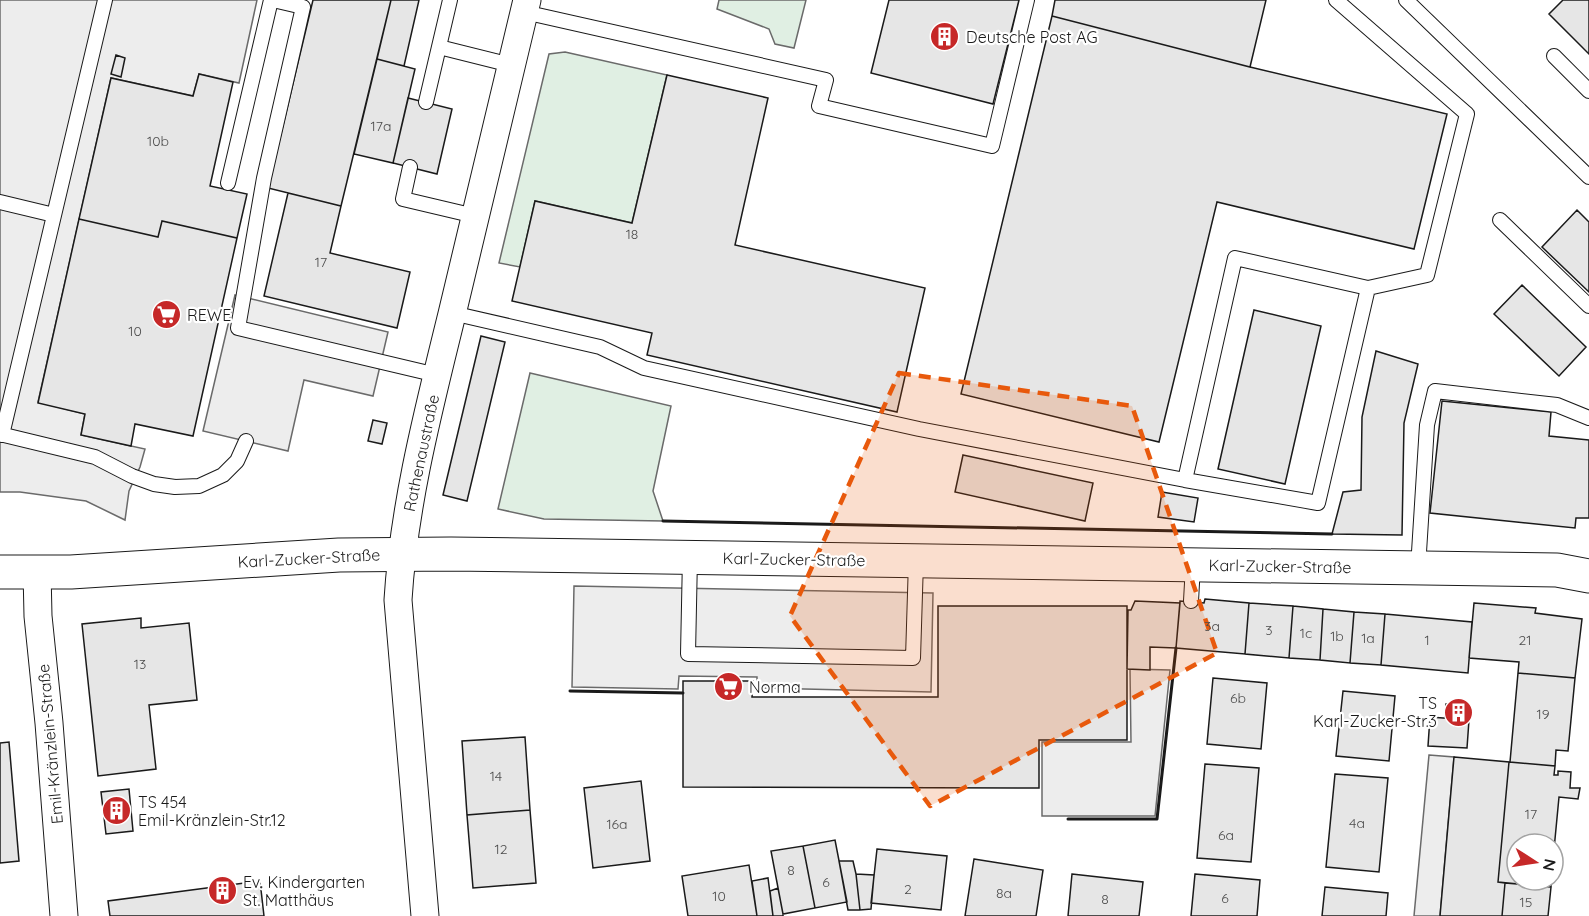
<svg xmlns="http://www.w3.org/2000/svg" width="1589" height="916" font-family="Quicksand,sans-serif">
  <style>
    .green { fill: #e0efe3; stroke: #6a6a6a; stroke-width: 1.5 }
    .parking { fill: #ededed; stroke: #6a6a6a; stroke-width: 1.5 }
    .building { fill: #e6e6e6; stroke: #1a1a1a; stroke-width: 1.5 }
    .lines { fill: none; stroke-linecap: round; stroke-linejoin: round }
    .service-casing { stroke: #1a1a1a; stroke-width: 16 }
    .minor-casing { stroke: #1a1a1a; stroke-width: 29 }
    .tertiary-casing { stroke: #1a1a1a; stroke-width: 35 }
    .service { stroke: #fff; stroke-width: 14 }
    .minor { stroke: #fff; stroke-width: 27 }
    .tertiary { stroke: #fff; stroke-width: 33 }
    .wall { stroke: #1a1a1a; stroke-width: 3 }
    .marked { fill: #e8590c; fill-opacity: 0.2; stroke: #e8590c; stroke-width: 4.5; stroke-dasharray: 12 8; stroke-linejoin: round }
    .labels { text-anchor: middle; stroke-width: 4.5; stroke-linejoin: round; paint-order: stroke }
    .number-label { font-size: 14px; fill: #4d4d4d }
    .poi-label { font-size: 16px; fill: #1a1a1a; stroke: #fff; text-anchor: start }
    .street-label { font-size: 16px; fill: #1a1a1a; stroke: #fff }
  </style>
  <rect width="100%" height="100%" fill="#fff"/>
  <path class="green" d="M 719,0 L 806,0 L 794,48 L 775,44 L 769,29 L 717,9 Z
    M 565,52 L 667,75 L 632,223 L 535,201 L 520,267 L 499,263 L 549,54 Z
    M 530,373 L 671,406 L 653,491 L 663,521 L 544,519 L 498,509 Z"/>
  <path class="parking" d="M 0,0 L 257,0 L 239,83 L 199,74 L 193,96 L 111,78 L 38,402 L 85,414 L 81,435 L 145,449 L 140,467 L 129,491 L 125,520 L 86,501 L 20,492 L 0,492 Z
    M 235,295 L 388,332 L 373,396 L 304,380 L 288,451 L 203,431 Z
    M 574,586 L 933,593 L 931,692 L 757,688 L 757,677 L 679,676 L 678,689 L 572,687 Z
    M 1130,669 L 1170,670 L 1155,816 L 1042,816 L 1042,742 L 1131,742 Z
    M 1429,755 L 1454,757 L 1440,916 L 1414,916 Z"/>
  <path class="building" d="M 313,0 L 391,0 L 341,206 L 268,188 Z
    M 391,0 L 419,0 L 404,66 L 377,59 Z
    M 889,0 L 1019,0 L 993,104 L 871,73 Z
    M 1055,0 L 1266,0 L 1250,67 L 1052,16 Z
    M 1563,0 L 1589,0 L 1589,54 L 1549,14 Z
    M 1052,16 L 1250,67 L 1447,114 L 1414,249 L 1217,202 L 1159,442 L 961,394 Z
    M 116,55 L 125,58 L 121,77 L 111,74 Z
    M 377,59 L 415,69 L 393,163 L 354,154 Z
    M 199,74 L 233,82 L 210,186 L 247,194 L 237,238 L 162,221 L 158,237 L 79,219 L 111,78 L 193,96 Z
    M 667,75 L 768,98 L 735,245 L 925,288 L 897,412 L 647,355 L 652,333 L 512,301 L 535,201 L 632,223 Z
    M 408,98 L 452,109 L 437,174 L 393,163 Z
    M 288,193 L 341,206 L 330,253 L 410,272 L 397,328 L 264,296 Z
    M 1577,210 L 1589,222 L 1589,292 L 1542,247 Z
    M 79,219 L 158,237 L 162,221 L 237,238 L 193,436 L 135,424 L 131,446 L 81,435 L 85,414 L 38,403 Z
    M 1522,285 L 1586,347 L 1559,376 L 1494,314 Z
    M 1254,310 L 1321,326 L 1285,484 L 1218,469 Z
    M 481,336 L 505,342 L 467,501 L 443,495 Z
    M 1376,351 L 1418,364 L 1404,423 L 1402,535 L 1332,534 L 1343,492 L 1361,490 L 1362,417 Z
    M 1442,401 L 1551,412 L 1549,436 L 1589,440 L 1589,518 L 1576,518 L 1575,528 L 1430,513 Z
    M 373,420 L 387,423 L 382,444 L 368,441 Z
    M 963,455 L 1093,483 L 1085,521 L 955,492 Z
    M 1162,492 L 1198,498 L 1194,522 L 1158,517 Z
    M 1205,599 L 1249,603 L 1245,654 L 1176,648 L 1180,601 L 1204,603 Z
    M 1135,601 L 1180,603 L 1176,648 L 1150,647 L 1150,670 L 1127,669 L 1128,610 L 1131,610 Z
    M 1249,603 L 1293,606 L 1289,658 L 1245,654 Z
    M 1474,603 L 1536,608 L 1535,613 L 1582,619 L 1575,678 L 1518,673 L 1519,662 L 1469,658 Z
    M 938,606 L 1127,606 L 1127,740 L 1039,740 L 1039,788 L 683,787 L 683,681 L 753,681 L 752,697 L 938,697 Z
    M 1293,606 L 1323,609 L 1320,660 L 1289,658 Z
    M 1323,609 L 1354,612 L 1350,663 L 1320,660 Z
    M 1354,612 L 1385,614 L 1381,665 L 1350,663 Z
    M 1385,614 L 1472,622 L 1468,673 L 1381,665 Z
    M 141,618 L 141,628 L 189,623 L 197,700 L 149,705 L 156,769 L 98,776 L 82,624 Z
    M 1518,673 L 1575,678 L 1568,751 L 1556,750 L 1555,766 L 1510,762 Z
    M 1213,678 L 1267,683 L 1261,749 L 1207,744 Z
    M 1343,691 L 1395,696 L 1389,761 L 1336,756 Z
    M 1446,704 L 1471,707 L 1469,720 L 1445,718 Z
    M 1430,717 L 1469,720 L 1467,748 L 1428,746 Z
    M 525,737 L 530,810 L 467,815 L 462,741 Z
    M 9,742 L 19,861 L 0,863 L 0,743 Z
    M 1454,757 L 1509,762 L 1498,882 L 1505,883 L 1502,916 L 1440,916 Z
    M 1509,762 L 1555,766 L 1554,775 L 1558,775 L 1558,771 L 1571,772 L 1570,788 L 1580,788 L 1578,799 L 1559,797 L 1553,860 L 1553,844 L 1517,844 L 1517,880 L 1551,880 L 1551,887 L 1498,882 Z
    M 1205,764 L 1259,768 L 1251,862 L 1197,858 Z
    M 1335,774 L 1388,778 L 1379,872 L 1326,867 Z
    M 641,781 L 650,861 L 593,868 L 584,788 Z
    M 129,789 L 133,831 L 106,834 L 101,792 Z
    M 530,810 L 536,883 L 473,888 L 467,815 Z
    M 835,840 L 847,902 L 815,908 L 803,846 Z
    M 803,846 L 815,908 L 783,914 L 771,851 Z
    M 877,849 L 947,856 L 941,910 L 871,903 Z
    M 974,859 L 1043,870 L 1036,916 L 965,916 Z
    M 839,861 L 853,861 L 856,874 L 860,910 L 848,910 Z
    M 749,865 L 757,916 L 688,916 L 682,876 Z
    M 856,874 L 874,875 L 871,909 L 860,910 Z
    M 1072,874 L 1143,882 L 1139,916 L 1068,916 Z
    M 1195,874 L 1260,880 L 1257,916 L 1191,916 Z
    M 768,878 L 773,916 L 757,916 L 752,881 Z
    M 260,881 L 264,916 L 110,916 L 108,901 Z
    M 1505,883 L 1551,887 L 1548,916 L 1502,916 Z
    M 1325,887 L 1388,893 L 1386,916 L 1322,916 Z
    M 778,888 L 783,914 L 783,916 L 773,916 L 770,891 Z"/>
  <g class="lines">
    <defs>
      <path id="service" d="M 273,0 L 303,7 L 264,178 L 238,328 L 437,375
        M 1406,0 L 1589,177
        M 524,12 L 826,80 L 819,106 L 992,146 L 1027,0
        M 439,47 L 511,65
        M 1554,56 L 1589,91
        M 426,102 L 450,0
        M 410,167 L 403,199 L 475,216
        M 228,183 L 271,0
        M 0,202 L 54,215
        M 1500,220 L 1589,306
        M 452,313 L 600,347 L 644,368 L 919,429 L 1185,480 L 1235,258 L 1368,288
        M 0,434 L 95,457 L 132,476 L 154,484 L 175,487 L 199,486 L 223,475 L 237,461 L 246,441
        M 2,435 L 105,0
        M 1185,480 L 1318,503 L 1368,288 L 1427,275 L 1467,114 L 1336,0
        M 690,557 L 688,654 L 913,658 L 916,561
        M 1418,568 L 1427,425 L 1435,391 L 1557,405 L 1589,418
        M 1191,601 L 1193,565"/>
      <path id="minor" d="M 37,571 L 38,616 L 49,723 L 64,916
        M 425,916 L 398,600 C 404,503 429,408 452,314 C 477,210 502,105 527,0"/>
      <path id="tertiary" d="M 0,572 L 71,572 L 339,555 L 451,554 L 1557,570 L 1589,576"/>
    </defs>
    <use href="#service" class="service-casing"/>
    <use href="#minor" class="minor-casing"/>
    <use href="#tertiary" class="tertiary-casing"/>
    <use href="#service" class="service"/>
    <use href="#minor" class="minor"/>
    <use href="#tertiary" class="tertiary"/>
    <path class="wall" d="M 663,521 L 1332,534
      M 570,691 L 683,693
      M 1068,819 L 1157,819 L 1176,648"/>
  </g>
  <path class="marked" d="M 899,373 L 1132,406 L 1217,653 L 930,806 L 790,616 Z"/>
  <defs>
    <symbol id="building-disc" viewBox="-11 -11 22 22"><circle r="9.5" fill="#c62828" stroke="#fff"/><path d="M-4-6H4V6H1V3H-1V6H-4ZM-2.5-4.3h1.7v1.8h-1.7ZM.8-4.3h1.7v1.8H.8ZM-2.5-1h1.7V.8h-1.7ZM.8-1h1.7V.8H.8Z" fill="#fff"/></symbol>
    <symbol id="supermarket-disc" viewBox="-11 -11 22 22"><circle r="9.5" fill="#c62828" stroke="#fff"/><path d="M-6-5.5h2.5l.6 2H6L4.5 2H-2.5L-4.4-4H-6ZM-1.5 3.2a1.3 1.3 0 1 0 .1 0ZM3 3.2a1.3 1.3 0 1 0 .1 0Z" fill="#fff"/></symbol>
  </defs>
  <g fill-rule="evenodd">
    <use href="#building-disc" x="928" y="20" width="33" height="33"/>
    <use href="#supermarket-disc" x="150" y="298" width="33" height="33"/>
    <use href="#supermarket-disc" x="712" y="670" width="33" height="33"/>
    <use href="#building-disc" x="1442" y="696" width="33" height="33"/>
    <use href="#building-disc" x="100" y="794" width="33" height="33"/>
    <use href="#building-disc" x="206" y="874" width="33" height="33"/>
  </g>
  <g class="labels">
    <g class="number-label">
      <text x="381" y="131">17a</text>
      <text x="158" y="146">10b</text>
      <text x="632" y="239">18</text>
      <text x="321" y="267">17</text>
      <text x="135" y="336">10</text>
      <text x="1212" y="631">3a</text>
      <text x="1269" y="635">3</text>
      <text x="1306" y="638">1c</text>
      <text x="1337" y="641">1b</text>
      <text x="1368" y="643">1a</text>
      <text x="1427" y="645">1</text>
      <text x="1525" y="645">21</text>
      <text x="140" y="669">13</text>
      <text x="1238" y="703">6b</text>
      <text x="1543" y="719">19</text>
      <text x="496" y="781">14</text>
      <text x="1531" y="819">17</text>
      <text x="1357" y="828">4a</text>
      <text x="617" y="829">16a</text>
      <text x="1226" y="840">6a</text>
      <text x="501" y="854">12</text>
      <text x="791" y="875">8</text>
      <text x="826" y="887">6</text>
      <text x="908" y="894">2</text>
      <text x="1004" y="898">8a</text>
      <text x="719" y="901">10</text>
      <text x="1225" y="903">6</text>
      <text x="1105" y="904">8</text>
      <text x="1526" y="907">15</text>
    </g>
    <g class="poi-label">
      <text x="966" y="43">Deutsche Post AG</text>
      <text x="187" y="321">REWE</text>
      <text x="749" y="693">Norma</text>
      <text x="1437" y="709" text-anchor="end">TS<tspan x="1437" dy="18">Karl-Zucker-Str.3</tspan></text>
      <text x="138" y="808">TS 454<tspan x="138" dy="18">Emil-Kränzlein-Str.12</tspan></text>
      <text x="243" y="888">Ev. Kindergarten<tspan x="243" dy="18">St. Matthäus</tspan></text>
    </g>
    <g class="street-label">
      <text transform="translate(421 453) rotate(-78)" y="6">Rathenaustraße</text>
      <text transform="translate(309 558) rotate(-3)" y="6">Karl-Zucker-Straße</text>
      <text transform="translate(794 559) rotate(1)" y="6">Karl-Zucker-Straße</text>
      <text transform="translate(1280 566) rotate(1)" y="6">Karl-Zucker-Straße</text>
      <text transform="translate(50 744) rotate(-95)" y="6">Emil-Kränzlein-Straße</text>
    </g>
  </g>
  <g transform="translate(1535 862) rotate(102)"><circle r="28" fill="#ffffff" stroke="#a3a3a3" stroke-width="1.5"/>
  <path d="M0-4.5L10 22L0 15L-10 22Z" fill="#c62828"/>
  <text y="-9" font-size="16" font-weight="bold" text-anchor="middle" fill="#1a1a1a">N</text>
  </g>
</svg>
